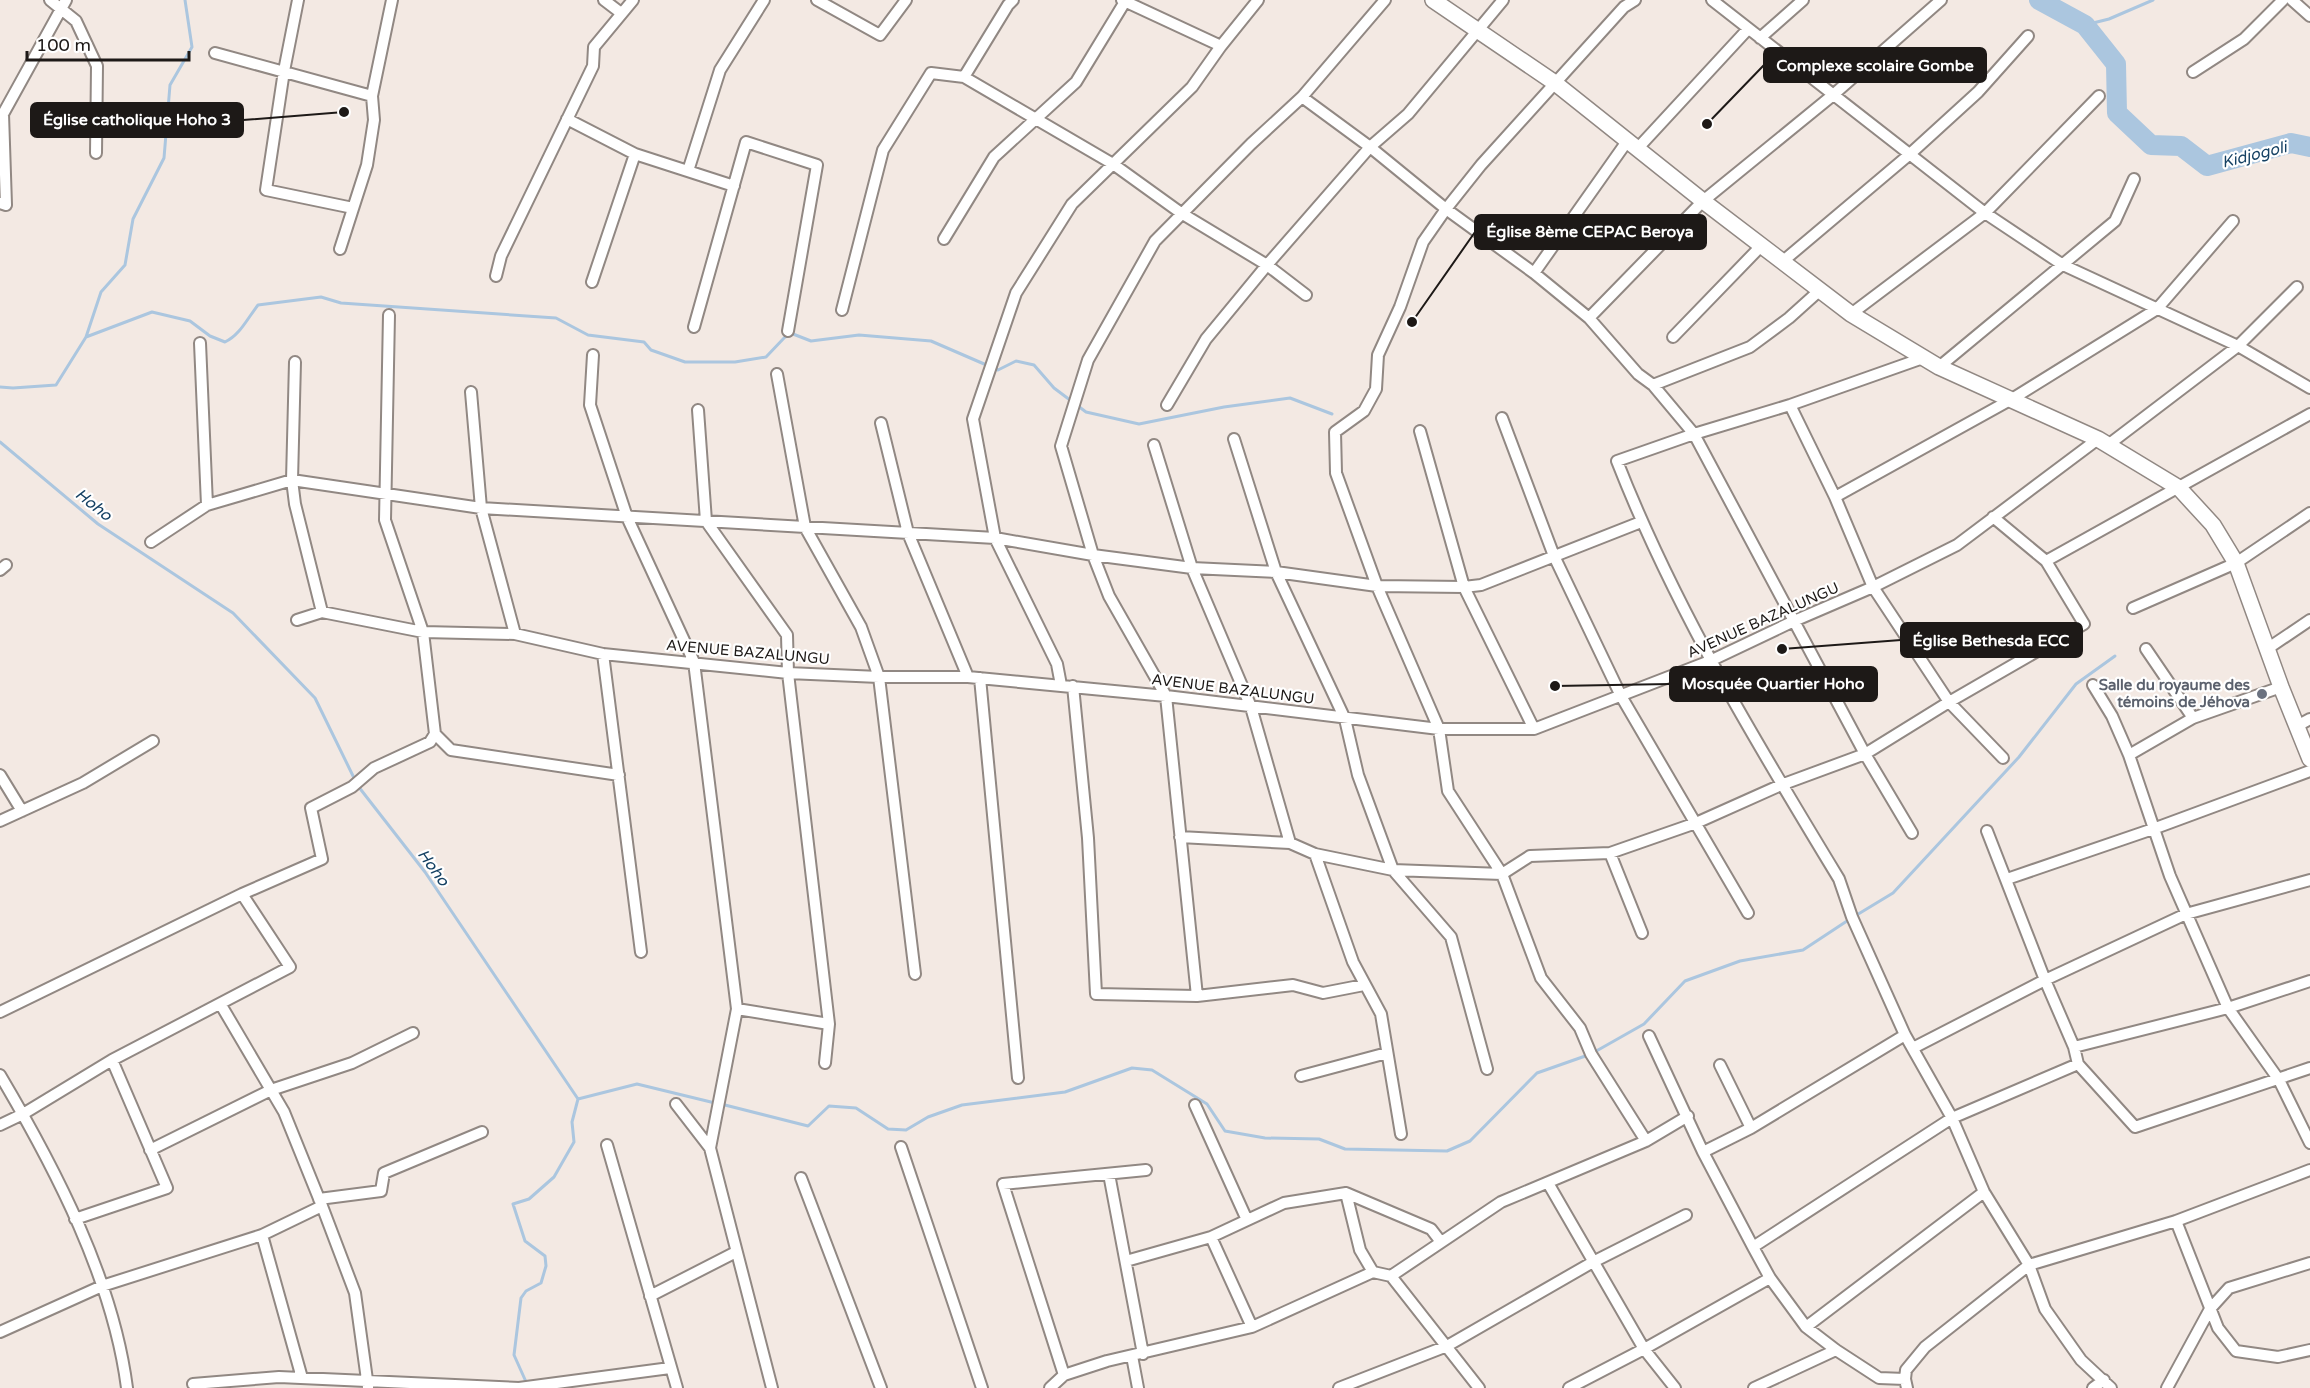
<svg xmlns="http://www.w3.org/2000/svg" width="2310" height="1388" font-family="'Varela Round',sans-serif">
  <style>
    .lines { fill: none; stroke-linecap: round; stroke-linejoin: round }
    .stream { stroke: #abc6df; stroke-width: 3 }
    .river { stroke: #abc6df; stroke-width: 20 }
    .street-casing { stroke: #918883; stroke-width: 14 }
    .secondary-casing { stroke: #918883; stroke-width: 18 }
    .street { stroke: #fff; stroke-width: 10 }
    .secondary { stroke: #fff; stroke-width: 15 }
    .worship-dot { fill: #6b7280; stroke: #fff; stroke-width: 2 }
    .labels { text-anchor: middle; stroke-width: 4.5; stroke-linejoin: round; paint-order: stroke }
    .street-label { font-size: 15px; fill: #1d1917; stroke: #fff }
    .worship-label { font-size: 15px; font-weight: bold; fill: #5b616d; stroke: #fff; text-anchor: end }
    .water-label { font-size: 16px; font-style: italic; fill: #154163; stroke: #fff }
    .leader { fill: none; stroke: #1d1917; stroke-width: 2 }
    .callout-dot { fill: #1d1917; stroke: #fff; stroke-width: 2 }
    .callout { fill: #1d1917; stroke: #1d1917; stroke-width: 2 }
    .callout-label { font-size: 16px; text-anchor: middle; font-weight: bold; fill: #fff }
  </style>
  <rect width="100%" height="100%" fill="#f3e9e3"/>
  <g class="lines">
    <path class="stream" d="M 2085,25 L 2109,19 L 2153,0
      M 86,337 L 152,312 L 190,321 L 210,336 L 225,342 C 240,335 247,319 258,305 L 321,297 L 341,303 L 556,318 L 588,335 L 644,342 L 651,350 L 685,362 L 735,362 L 766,357 L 785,337 L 793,334 L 811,341 L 859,335 L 931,341 L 998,370 L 1016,361 L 1034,365 L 1054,388 L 1086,412 L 1139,424 L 1224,407 L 1290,398 L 1332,414
      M 0,387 L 13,388 L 56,385 L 86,337 L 101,292 L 125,265 L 133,219 L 164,158 L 170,85 L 192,47 L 185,0
      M 0,442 L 98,524 L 233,613 L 315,698 L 355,780
      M 358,786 L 425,872 L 578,1099 L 572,1122 L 574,1142 L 554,1177 L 529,1199 L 513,1204 L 525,1241 L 545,1256 L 546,1266 L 541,1283 L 526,1291 L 521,1298 L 514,1355 L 527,1384
      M 1855,916 L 1893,893 L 2019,757 L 2076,684 L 2115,656
      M 578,1099 L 637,1084 L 715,1103
      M 721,1104 L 808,1126 L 829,1106 L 856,1108 L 888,1129 L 906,1130 L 928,1117 L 962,1105 L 1065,1092 L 1132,1068 L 1152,1070 L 1207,1104 L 1225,1131 L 1265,1138 L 1319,1139 L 1345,1149 L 1447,1151 L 1470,1141 L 1537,1073 L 1591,1054 L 1644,1024 L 1685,981 L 1740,961 L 1803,950 L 1850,919"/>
    <path class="river" d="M 2039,0 L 2085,25 L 2116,64 L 2117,113 L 2151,145 L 2181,146 L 2207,166 L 2291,143 L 2310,147"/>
    <defs>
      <path id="street" d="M 50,0 L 76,21 L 97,66 L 96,153
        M 298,0 L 284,71 L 266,190 L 353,208
        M 604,0 L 621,13
        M 817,0 L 880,35 L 906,0
        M 1122,0 L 1221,46
        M 1635,0 L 1624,7 L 1481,165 L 1446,209 L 1423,242 L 1400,307 L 1378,355 L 1376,389 L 1364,411 L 1335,432 L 1336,473 L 1377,586 L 1439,729 L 1448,791 L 1502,874 L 1541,978 L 1580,1028 L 1591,1054 L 1646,1141
        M 1712,0 L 1985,213 L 2063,265 L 2238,346 L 2310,388
        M 2292,0 L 2310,16
        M 1760,38 L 1803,0
        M 215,53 L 372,96
        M 2193,72 L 2244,39 L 2283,0
        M 964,77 L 1008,5 L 1013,0
        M 1302,97 L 1370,147 L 1446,209 L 1534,273 L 1589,318 L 1638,374 L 1653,385 L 1694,434 L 1865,754 L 1912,833
        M 567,119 L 635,154 L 734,186
        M 1638,148 L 1748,29
        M 688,171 L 720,70 L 764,0
        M 0,203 L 6,205 L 3,114 L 66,0
        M 944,239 L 994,157 L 1076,82 L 1126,0
        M 340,249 L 367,165 L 374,120 L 372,96 L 392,0
        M 1782,262 L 1910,154 L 1978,92 L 2028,36
        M 1534,273 L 1628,140
        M 496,276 L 501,256 L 593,66 L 594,47 L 633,0
        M 592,282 L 635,154
        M 842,310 L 883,150 L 931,73 L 964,77 L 1113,164 L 1192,87 L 1221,46 L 1258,0
        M 1851,314 L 1985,213 L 2099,96
        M 1589,318 L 1703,201 L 1833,95 L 1941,0
        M 694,327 L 746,142 L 817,165 L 788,331
        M 1673,337 L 1762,245
        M 200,343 L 207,505
        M 593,355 L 590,405 L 627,517 L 694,662 L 737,1009 L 710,1148 L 772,1388
        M 1923,358 L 1790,405 L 1694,434 L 1617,461 C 1675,609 1757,744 1839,879 L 1852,917 L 1905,1035 L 1952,1118 L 1984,1192 L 2029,1265 L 2045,1309 L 2081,1360 L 2111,1388
        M 295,362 L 292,480 L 295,504 L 322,612
        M 1939,367 L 2115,221 L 2134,179
        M 777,374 L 805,527 L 861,627 L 879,677 L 915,974
        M 1653,385 L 1750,347 L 1789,318 L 1819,291
        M 471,392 L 481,508 L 515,634
        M 1167,405 L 1206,339 L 1267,265 L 1370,147 L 1408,114 L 1503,0
        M 1790,405 L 1835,497 L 1873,587 L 1949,702 L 2003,758
        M 698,410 L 706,521 L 787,635 L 788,673 L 829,1024 L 825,1063
        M 1502,418 L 1554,556 L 1621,696 L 1748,913
        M 881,423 L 908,533 L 968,677
        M 1420,431 L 1464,587 L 1534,729
        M 1234,439 L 1276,572 L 1345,719 L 1358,775 L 1393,870 L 1451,937 L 1487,1069
        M 1154,445 L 1192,568 L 1251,707 L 1290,843
        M 2108,445 L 2238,346 L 2297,287
        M 1835,497 L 2012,399 L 2157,309 L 2233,221
        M 151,542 L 207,505 L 292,480 L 481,508 L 995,538 L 1093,555 L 1192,568 L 1276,572 L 1377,586 L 1464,587 L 1481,585 L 1641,522
        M 2046,561 L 2310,414
        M 0,570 L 6,565
        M 2133,608 L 2236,563 L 2310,513
        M 297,620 L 322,612 L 423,632 L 515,634 L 603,654 L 788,673 L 879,677 L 968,677 L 1166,696 L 1439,729 L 1534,729 L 1710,661 L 1794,621 L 1873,587 L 1957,545 L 2098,439
        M 2146,649 L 2193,718
        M 2267,649 L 2310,620
        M 603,654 L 641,952
        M 980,678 L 1018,1078
        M 1061,685 L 1057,664 L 995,538 L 973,419 L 1016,293 L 1072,204 L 1113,164 L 1181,213 L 1267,265 L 1306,295
        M 2093,685 L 2112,716 L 2129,755 L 2170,876 L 2228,1008 L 2279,1080 L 2310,1143
        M 1073,686 L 1088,838 L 1096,994 L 1197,996 L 1293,985 L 1323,993 L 1364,985
        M 2297,726 L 2310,719
        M 435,734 L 451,750 L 619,775
        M 2129,755 L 2193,718 L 2281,687
        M 0,775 L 22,811
        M 0,821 L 83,783 L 153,741
        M 1987,831 L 2045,980 L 2074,1047 L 2078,1064 L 2135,1127 L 2310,1068
        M 1180,837 L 1290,843 L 1315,854 L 1393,870 L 1502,874 L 1530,856 L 1610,853 L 1696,823 L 1781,785 L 1865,754 L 1949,702 L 2084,624 L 2046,561 L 1993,517
        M 1610,853 L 1642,933
        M 1315,854 L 1353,962 L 1381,1014 L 1401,1134
        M 2007,879 L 2153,829 L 2310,771
        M 1197,996 L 1166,696 L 1109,596 L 1093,555 L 1061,446 L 1088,360 L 1155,241 L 1251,144 L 1302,97 L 1385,0
        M 221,1005 L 284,1112 L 322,1206 L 355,1293 L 368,1387
        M 737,1009 L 829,1024
        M 0,1012 L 242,894 L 322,859 L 311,808 L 352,787 L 374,768 L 430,742 L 435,734 L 423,632 L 385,520 L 389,315
        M 1649,1036 L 1703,1152 L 1753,1247 L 1770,1278 L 1806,1327 L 1836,1350 L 1879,1378 L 1905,1379
        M 2074,1047 L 2228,1008 L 2310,981
        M 1913,1048 L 2045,980 L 2186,914 L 2310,880
        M 1720,1065 L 1751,1128
        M 0,1075 C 55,1168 113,1279 127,1388
        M 1301,1076 L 1387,1053
        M 676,1104 L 710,1148
        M 1195,1105 L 1247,1220
        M 0,1125 L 23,1114 L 112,1060 L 290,967 L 242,894
        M 607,1145 L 677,1388
        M 901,1147 L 982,1388
        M 150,1150 L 271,1090 L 352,1063 L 413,1033
        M 1703,1152 L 1751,1128 L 1905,1035
        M 1109,1174 L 1143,1354
        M 801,1178 L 881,1388
        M 1548,1183 L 1644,1349 L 1675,1388
        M 1346,1193 L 1360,1250 L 1373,1272
        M 319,1199 L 381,1191 L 384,1173 L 482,1132
        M 75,1219 L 167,1188 L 112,1060
        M 2176,1221 L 2218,1328 L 2236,1351 L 2278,1357 L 2310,1350
        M 262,1235 L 302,1378
        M 1211,1237 L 1252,1327
        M 1753,1247 L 1952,1118 L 2078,1064
        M 1126,1261 L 1211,1237 L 1284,1203 L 1346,1193 L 1431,1229 L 1441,1242
        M 1391,1276 L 1501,1202 L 1646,1141 L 1688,1116
        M 650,1296 L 736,1252
        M 1806,1327 L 1984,1192
        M 0,1332 L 102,1286 L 262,1235 L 322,1206
        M 1132,1356 L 1138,1388
        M 1064,1375 L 1003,1184 L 1146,1170
        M 193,1384 L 279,1377 L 519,1388 L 670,1368
        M 1050,1388 L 1064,1375 L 1107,1361 L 1252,1327 L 1373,1272 L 1391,1276 L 1479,1388
        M 1339,1388 L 1447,1346 L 1593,1262 L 1686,1215
        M 1569,1388 L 1644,1349 L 1770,1278
        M 1754,1388 L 1836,1350
        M 1907,1388 L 1905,1379 L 1906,1370 L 1925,1347 L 2029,1265 L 2176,1221 L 2310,1170
        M 2093,1388 L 2104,1380
        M 2167,1388 L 2210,1309 L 2229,1288 L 2310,1263"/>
      <path id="secondary" d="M 1433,0 L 1555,83 L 1703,201 L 1851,314 L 1939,367 L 2098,439 L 2179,488 L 2213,525 L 2236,563 L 2281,687 L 2310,759"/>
    </defs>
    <use href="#street" class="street-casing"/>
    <use href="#secondary" class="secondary-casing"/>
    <use href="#street" class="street"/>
    <use href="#secondary" class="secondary"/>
  </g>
  <circle class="worship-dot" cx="2262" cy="694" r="6"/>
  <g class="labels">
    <g class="street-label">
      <text transform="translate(1763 620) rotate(-24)" y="5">AVENUE BAZALUNGU</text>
      <text transform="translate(748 652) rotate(5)" y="5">AVENUE BAZALUNGU</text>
      <text transform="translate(1233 689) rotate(7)" y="5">AVENUE BAZALUNGU</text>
    </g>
    <g class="worship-label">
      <text x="2250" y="690">Salle du royaume des<tspan x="2250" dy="17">témoins de Jéhova</tspan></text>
    </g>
    <g class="water-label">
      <text transform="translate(2254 154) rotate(-14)" y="6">Kidjogoli</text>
      <text transform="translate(94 504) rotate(38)" y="6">Hoho</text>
      <text transform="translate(434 867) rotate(54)" y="6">Hoho</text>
    </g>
  </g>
  <path class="leader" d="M1707 124L1764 65M344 112L243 120M1412 322L1475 232M1782 649L1901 640M1555 686L1670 684"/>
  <g class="callout-dot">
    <circle cx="1707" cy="124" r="6"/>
    <circle cx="344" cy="112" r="6"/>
    <circle cx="1412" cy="322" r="6"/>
    <circle cx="1782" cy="649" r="6"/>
    <circle cx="1555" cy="686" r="6"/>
  </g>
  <g class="callout">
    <rect x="1764" y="48" width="222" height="34" rx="6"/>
    <rect x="31" y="103" width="212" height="34" rx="6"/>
    <rect x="1475" y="215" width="231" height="34" rx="6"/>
    <rect x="1901" y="623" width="181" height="34" rx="6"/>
    <rect x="1670" y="667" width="207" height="34" rx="6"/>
  </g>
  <g class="callout-label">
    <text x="1875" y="71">Complexe scolaire Gombe</text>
    <text x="137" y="125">Église catholique Hoho 3</text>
    <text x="1590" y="237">Église 8ème CEPAC Beroya</text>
    <text x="1991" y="646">Église Bethesda ECC</text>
    <text x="1773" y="689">Mosquée Quartier Hoho</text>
  </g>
  <path d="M27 51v9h162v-9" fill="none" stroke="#1d1917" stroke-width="3"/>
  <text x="36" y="51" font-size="18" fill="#1d1917" stroke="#ffffff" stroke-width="4.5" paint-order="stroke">100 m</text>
</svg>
